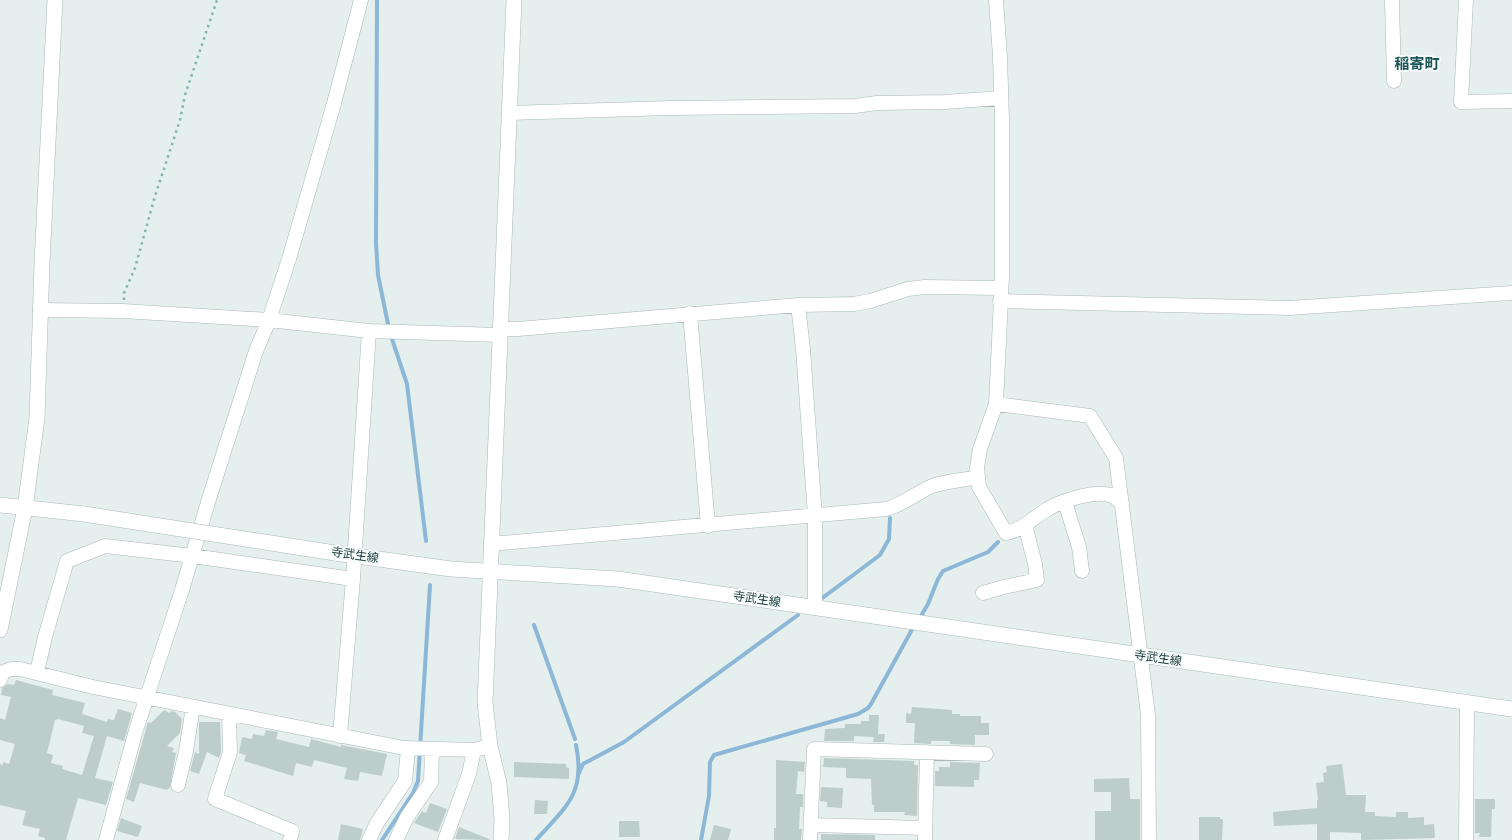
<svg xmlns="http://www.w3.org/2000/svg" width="1512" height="840" font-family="Ubuntu,'Noto Sans JP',sans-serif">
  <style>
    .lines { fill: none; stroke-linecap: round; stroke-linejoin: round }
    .stream { stroke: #8cb7d6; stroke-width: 4 }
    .building { fill: #bdcdca; fill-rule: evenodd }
    .minor-casing { stroke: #a7b8b6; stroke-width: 15 }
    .tertiary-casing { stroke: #a7b8b6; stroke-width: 16 }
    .secondary-casing { stroke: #a3bbba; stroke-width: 16 }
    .path { stroke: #84b4b1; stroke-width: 2.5; stroke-dasharray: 2.5 4; stroke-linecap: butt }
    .minor { stroke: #fff; stroke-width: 14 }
    .tertiary { stroke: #fff; stroke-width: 15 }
    .secondary { stroke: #fff; stroke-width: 15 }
    .secondary-bridge-casing { stroke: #a3bbba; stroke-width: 16; stroke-linecap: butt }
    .secondary-bridge { stroke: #fff; stroke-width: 15 }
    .labels { text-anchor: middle; stroke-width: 4; stroke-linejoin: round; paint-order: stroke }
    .street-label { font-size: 12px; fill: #234242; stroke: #f6fbfa }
    .quarter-label { font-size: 15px; font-weight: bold; fill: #1d5556; stroke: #f6fbfa }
  </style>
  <rect width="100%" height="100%" fill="#e5efed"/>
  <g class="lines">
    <path class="stream" d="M 377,0 L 376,243 L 378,275 L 388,324
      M 392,339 L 407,384 L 426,541
      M 821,599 L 880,555 L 889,539 L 890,518
      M 921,616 L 928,604 L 938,579 L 943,571 L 988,552 L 998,542
      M 534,625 L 575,739
      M 578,775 L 583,764 L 624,742 L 798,615
      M 382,840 L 413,793 L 418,781 L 430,585
      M 536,840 C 566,807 586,793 576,745
      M 701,840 L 709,796 L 710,762 L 714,755 L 858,714 L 868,708 L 871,704 L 914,626"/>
  </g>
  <path class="building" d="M 16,680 L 53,690 L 52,695 L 85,703 L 82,714 L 107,722 L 108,719 L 114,720 L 118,709 L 132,713 L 124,741 L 107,736 L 95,778 L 113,782 L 106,805 L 78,798 L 66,840 L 45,840 L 45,838 L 38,836 L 40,829 L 22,825 L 26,811 L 0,805 L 0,764 L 3,765 L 3,762 L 9,764 L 15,744 L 0,740 L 0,718 L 5,720 L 11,697 L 1,695 L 2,688 L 8,684 L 14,685 ZM 58,719 L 84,726 L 82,733 L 94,736 L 82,775 L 62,769 L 63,766 L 51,763 L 53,755 L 47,753 L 55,720 Z
    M 912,707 L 952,710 L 952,714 L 960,714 L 960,716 L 981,716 L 981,723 L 989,723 L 989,735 L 975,735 L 975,745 L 950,744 L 950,741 L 931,741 L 931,744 L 914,743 L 915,723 L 906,723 L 906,713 L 911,714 Z
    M 164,710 L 169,713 L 171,711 L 175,712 L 182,719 L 180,733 L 167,746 L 174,748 L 172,752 L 176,753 L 170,787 L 167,790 L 140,783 L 134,802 L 126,799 L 148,722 L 151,723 Z
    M 869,715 L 879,715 L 878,734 L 885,734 L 884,742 L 873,742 L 874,737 L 854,736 L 854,741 L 824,741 L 825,729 L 845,728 L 845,724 L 861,724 L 861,721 L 869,721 Z
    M 199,722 L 220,722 L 221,752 L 219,758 L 207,752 L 199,774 L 190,771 L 195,752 L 199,754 Z
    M 266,730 L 278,732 L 276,739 L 309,747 L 311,739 L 341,747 L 341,745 L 387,754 L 382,776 L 360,772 L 358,781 L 344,779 L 347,768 L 314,760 L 312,767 L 296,763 L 293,776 L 244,761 L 246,755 L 239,753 L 242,737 L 252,739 L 253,734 L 264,736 Z
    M 824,758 L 914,761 L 914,765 L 918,765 L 917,816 L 904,815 L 905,812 L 874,812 L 874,805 L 872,805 L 871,779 L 846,778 L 846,768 L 823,767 Z
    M 776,760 L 805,762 L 804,772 L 798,771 L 796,794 L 803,794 L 803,807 L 800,807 L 799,829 L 802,829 L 801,840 L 774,840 L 774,828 L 776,828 Z
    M 514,762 L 566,764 L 566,767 L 569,768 L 569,779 L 514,777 Z
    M 950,762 L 980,763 L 979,780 L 974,780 L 974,787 L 935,786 L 935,771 L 939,771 L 939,767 L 950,767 Z
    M 1342,764 L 1346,795 L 1366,795 L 1365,812 L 1375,812 L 1375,816 L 1396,817 L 1396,812 L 1408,812 L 1408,818 L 1424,817 L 1424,825 L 1434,824 L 1435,838 L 1361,840 L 1361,833 L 1330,832 L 1330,840 L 1317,840 L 1317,824 L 1274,826 L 1273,812 L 1317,808 L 1317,800 L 1318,800 L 1316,783 L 1324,782 L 1323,773 L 1327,772 L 1326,766 Z
    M 1129,778 L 1130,799 L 1140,799 L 1140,840 L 1095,840 L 1095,811 L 1111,811 L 1111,792 L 1094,792 L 1094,779 Z
    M 821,787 L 843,788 L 842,808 L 827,807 L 827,802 L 820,801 Z
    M 1475,799 L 1495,799 L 1495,809 L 1492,809 L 1491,837 L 1479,837 L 1480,833 L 1475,833 Z
    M 535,800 L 548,801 L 547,814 L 534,814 Z
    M 430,803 L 447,809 L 438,832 L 414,823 L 422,811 L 426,813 Z
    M 1199,817 L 1220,817 L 1220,819 L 1223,819 L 1222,840 L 1199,840 Z
    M 121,818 L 142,826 L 138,837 L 117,831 Z
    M 619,821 L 639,821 L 640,837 L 619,837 Z
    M 341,824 L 363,829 L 360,840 L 338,840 Z
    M 714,825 L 731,829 L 728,840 L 710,840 Z
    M 459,827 L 489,839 L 489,840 L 455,839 Z
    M 821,834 L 875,835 L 875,840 L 821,840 Z"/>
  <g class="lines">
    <defs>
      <path id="minor" d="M 996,0 L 1000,57 L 1002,119 L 1002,277 L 996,404 L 980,449 L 977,468 L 979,487 L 1006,533 C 1022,530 1032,519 1046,510 C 1060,501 1096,489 1113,496 C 1116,498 1119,501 1122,503
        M 1392,0 L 1394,81
        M 1466,0 L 1461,102 L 1512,101
        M 509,113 L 670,108 L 855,106 L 877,103 L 945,102 L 1001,98
        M 1000,301 L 1289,308 L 1512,293
        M 798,305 L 803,349 L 815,516 L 815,608
        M 40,310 L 123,311 L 269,320 L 369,331 L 500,335
        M 690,313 L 708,526
        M 500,329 L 518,329 L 798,305 L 854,304 L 870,301 L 908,289 L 925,287 L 1001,288
        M 996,404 L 1090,416 L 1116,458 L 1148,715 L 1149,840
        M 1065,502 L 1079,547 L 1082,571
        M 491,544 L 886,509 C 904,505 918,491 935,485 C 949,481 964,480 978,477
        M 983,593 L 1004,587 L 1037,580 L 1035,564 L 1025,525
        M 37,672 L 45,637 L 67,561 L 105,546 L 193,556 L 353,579
        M 0,680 L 3,672 L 11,669 L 20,669 L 93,687 L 404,748 L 474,750 L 490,746
        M 229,715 L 230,752 L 215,799 L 292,831 L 290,840
        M 340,736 L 353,579 L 369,331
        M 178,785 L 186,751 L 193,707
        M 811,825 L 925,828
        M 106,840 L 136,730 L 182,590 L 209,499 L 256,351 L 269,320 L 289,259 L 333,107 L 361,0
        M 369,840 L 377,823 L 405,781 L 408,749
        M 396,840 L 407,817 L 431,782 L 432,750
        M 445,840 L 469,774 L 474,750
        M 810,840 L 814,749 L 986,754
        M 925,840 L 927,752
        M 1466,840 L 1467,703"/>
      <path id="tertiary" d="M 0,630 L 25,508 L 37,418 L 42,263 L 55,0
        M 501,840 L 502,819 L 499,783 L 490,746 L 485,703 L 514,0"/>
      <path id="secondary" d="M 0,505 L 84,514
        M 335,553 L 451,569 L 618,579 L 1512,709"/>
    </defs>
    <use href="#minor" class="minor-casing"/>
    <use href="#tertiary" class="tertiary-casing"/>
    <use href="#secondary" class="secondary-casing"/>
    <path class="path" d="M 124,300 L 124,293 L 135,268 L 155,196 L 180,120 L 185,95 L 217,0"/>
    <use href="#minor" class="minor"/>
    <use href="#tertiary" class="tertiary"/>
    <use href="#secondary" class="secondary"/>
    <defs>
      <path id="secondary-bridge" d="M 84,514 L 335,553"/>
    </defs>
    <use href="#secondary-bridge" class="secondary-bridge-casing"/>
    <use href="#secondary-bridge" class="secondary-bridge"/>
  </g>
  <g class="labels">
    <g class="street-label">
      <text transform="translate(355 555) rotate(8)" y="4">寺武生線</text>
      <text transform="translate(757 599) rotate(8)" y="4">寺武生線</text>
      <text transform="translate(1158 658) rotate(8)" y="4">寺武生線</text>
    </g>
    <g class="quarter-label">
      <text x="1417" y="69">稲寄町</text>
    </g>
  </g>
</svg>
